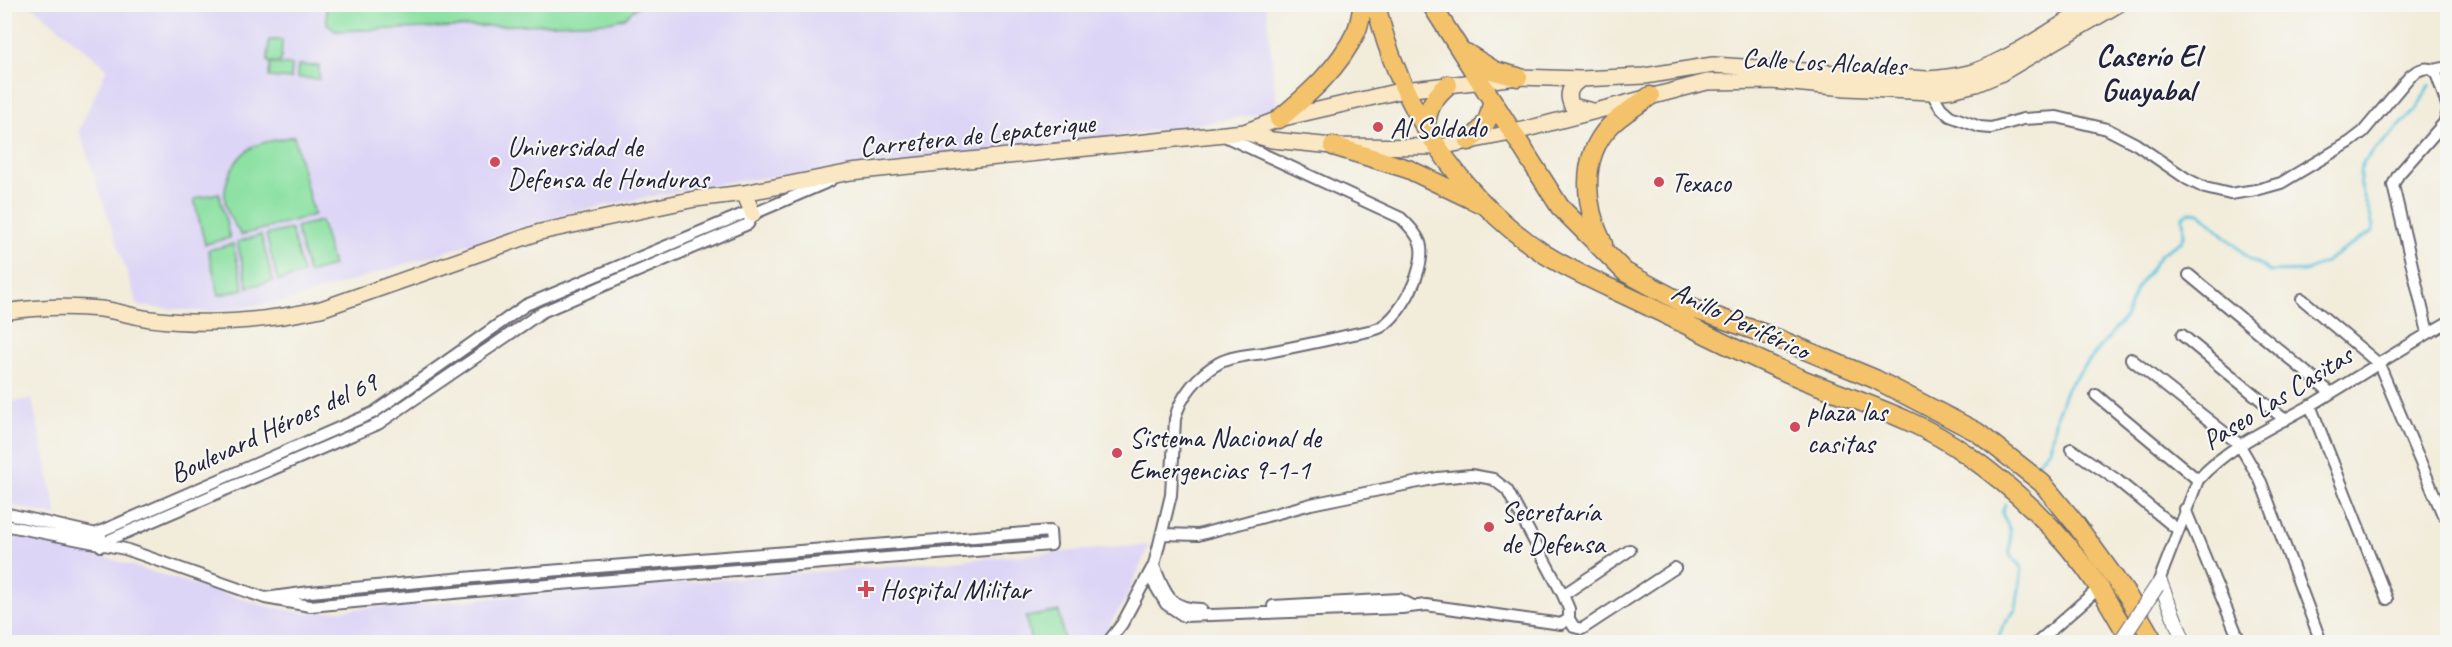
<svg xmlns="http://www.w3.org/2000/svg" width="2452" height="647" font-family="Caveat,sans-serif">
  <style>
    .built { fill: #ddd5f6 }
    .green { fill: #8ce1a3; stroke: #57826f; stroke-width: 1.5 }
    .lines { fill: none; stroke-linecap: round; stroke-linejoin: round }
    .stream { stroke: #5fc4dd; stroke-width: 3 }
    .minor-casing { stroke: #6b6973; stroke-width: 14 }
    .tertiary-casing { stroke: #6b6973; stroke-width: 16 }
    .secondary-casing { stroke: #6b6973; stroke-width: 18 }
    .trunk-casing { stroke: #6b6973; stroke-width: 21 }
    .minor { stroke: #fff; stroke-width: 10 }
    .tertiary { stroke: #fff; stroke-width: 14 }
    .secondary { stroke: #fae7c3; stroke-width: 15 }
    .trunk { stroke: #f3c26a; stroke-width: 18 }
    .tertiary-bridge-casing { stroke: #6b6973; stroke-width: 16; stroke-linecap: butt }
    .tertiary-bridge { stroke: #fff; stroke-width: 14 }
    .poi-dot { fill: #d1495b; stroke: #f6f6f2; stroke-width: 2 }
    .labels { text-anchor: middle; stroke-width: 4.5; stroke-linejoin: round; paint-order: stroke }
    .street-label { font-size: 28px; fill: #22223b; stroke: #f6f6f2 }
    .poi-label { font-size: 28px; fill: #22223b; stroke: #f6f6f2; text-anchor: start }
    .neighbourhood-label { font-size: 30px; font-weight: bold; fill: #22223b; stroke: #f6f6f2 }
  </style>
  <rect width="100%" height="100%" fill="#f6f6f2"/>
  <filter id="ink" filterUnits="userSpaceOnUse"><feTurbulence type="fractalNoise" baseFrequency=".0167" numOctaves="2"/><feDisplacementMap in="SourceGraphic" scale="12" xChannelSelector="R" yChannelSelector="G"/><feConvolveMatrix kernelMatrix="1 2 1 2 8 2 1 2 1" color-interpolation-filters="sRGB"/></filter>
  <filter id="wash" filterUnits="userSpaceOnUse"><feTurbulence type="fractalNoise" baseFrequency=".008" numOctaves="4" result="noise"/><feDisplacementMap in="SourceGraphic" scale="24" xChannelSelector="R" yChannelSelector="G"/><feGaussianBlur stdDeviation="1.35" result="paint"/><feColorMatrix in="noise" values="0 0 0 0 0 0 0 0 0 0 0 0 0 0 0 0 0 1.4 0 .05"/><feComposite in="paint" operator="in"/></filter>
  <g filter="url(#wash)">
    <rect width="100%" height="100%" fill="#f2ecda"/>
    <path class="built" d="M 31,5 L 1266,5 L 1277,108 L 1247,116 L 1069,144 L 733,181 L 572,212 L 287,301 L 211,312 L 138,306 L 79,130 L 107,68 Z
      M 32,399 L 57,516 L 5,504 L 5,403 Z
      M 4,530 L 30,535 L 265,606 L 306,613 L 1149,545 L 1128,594 L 1100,642 L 5,642 Z"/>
    <path class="green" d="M 326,5 L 326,4 L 639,5 L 624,18 L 609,22 L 335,31 L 327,24 Z
      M 269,40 L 282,40 L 281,62 L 268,62 Z
      M 270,64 L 292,65 L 291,79 L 269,77 Z
      M 298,65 L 319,66 L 319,79 L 297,78 Z
      M 294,136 L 314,215 L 241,235 C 237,228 232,222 229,215 C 217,187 234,152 262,143 C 272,140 284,139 294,136 Z
      M 219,193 L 230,238 L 205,244 L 194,199 Z
      M 321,221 L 333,266 L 308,273 L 296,227 Z
      M 291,229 L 303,274 L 278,281 L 266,235 Z
      M 261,235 L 273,281 L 248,287 L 237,242 Z
      M 233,244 L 244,289 L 219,295 L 208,250 Z
      M 1059,611 L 1064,642 L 1031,642 L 1026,617 Z"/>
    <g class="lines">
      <path class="stream" d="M 2033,467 L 2050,449 L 2056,417 L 2067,388 L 2126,316 L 2136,289 L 2162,253 L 2181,242 L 2184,236 L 2183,216 L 2190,212 L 2200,213 L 2249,258 L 2270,272 L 2307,271 L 2325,262 L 2373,231 C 2373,207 2351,183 2364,161 L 2416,110 L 2429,86
        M 1997,642 L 2003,626 L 2016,609 L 2022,568 L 2010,555 L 2010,530 L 2002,513 L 2005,504"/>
    </g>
  </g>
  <g filter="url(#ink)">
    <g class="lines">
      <defs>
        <path id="minor" d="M 2433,70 L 2448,67
          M 1931,92 L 1941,108 L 1950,116 L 1980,127 L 1991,128 L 2023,119 L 2057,117 L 2107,129 L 2136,144 L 2187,179 L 2205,188 L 2230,194 L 2256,190 L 2281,183 L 2350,142 L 2363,132 L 2410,76 C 2418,70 2428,64 2436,73 L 2448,108
          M 2189,275 L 2331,393
          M 2302,299 L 2379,364 L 2443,515
          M 2428,333 L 2393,185 L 2398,175 L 2444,123 L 2448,111
          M 2182,335 L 2285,420
          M 2131,359 L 2239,444 L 2261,482 L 2321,642
          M 2096,395 L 2198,480
          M 2310,405 L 2387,599
          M 2071,449 L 2117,480 L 2178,530
          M 2185,509 L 2240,642
          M 4,513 L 101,535
          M 4,525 L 125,549 L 265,598 L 310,606 L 498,589 L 1051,545 L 1050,531 L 497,575 L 310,592 L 265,598
          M 1162,534 L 1198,535 L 1311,504 L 1438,478 L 1471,475 L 1493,479 L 1507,490 L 1563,595 L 1569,609 L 1569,619 L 1561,624 L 1426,605 L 1402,608 L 1184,616 L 1166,604 L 1153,582 L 1154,565 L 1171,495 L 1175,419 C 1180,396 1199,374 1219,363 C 1232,356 1250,355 1264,353 C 1294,347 1324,341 1354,334 C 1362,332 1374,331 1381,327 C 1398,316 1411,293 1417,275 C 1426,247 1422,238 1401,218 L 1222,135
          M 87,541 L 97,533 L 373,413 L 526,305 L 743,214 L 753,214 L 830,181
          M 101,546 L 111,539 L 378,424 L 542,312 L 748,224 L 753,214
          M 1155,568 C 1165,594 1170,609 1201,609
          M 2157,586 L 2198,480 C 2229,445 2273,427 2313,404 C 2358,377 2402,348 2448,322
          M 1563,595 L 1630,550
          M 1273,606 L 1399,599 L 1413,606
          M 1569,619 L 1574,627 L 1582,629 L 1675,568
          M 1108,642 L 1122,624 L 1152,568
          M 2038,642 L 2099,588"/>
        <path id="tertiary" d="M 2160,582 L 2184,642"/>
        <path id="secondary" d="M 1581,79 C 1570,86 1566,94 1572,106 L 1593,111
          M 1244,132 L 1272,140 L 1333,146 L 1439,147 L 1511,133 L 1707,82 L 1772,81 L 1846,88 L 1931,92 L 1951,90 L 1976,84 L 2000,74 L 2119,4
          M 744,193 L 753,214
          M 4,312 C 36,307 69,306 101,309 C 118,311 134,317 151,319 C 207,326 266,321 321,309 L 540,232 L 695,199 L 744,193 L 851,172 L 1244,132 L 1279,119 L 1404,90 L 1518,77 L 1581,79 L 1645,76 L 1713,65 L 1927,79 C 1942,78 1958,76 1973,72 C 2011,59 2059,25 2094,4"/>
        <path id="trunk" d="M 1376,4 C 1398,104 1460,199 1546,255 C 1578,275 1618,291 1652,308 C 1702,332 1751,358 1802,379 C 1856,401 1918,419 1966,454 C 2017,490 2065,536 2100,589 C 2111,606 2121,625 2132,642
          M 1431,4 L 1560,207 L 1625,272 L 1694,309 L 1771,336 L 1875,379 L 1977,432 L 2042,483 L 2075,523 L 2127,595 L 2154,642
          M 1466,53 L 1495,71 L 1518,77
          M 1279,119 C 1309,94 1339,68 1356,32 C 1360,24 1361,13 1363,4
          M 1426,125 C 1428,107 1434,97 1448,85
          M 1469,141 C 1484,129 1490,120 1492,101
          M 1333,146 L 1408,169 L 1479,203
          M 1603,244 C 1585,207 1579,159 1609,127 C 1620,115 1637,106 1650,96"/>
      </defs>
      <use href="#minor" class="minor-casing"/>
      <use href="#tertiary" class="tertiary-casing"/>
      <use href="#secondary" class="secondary-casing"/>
      <use href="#trunk" class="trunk-casing"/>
      <use href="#minor" class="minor"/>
      <use href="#tertiary" class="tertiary"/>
      <use href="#secondary" class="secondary"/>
      <use href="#trunk" class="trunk"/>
      <defs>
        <path id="tertiary-bridge" d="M 2120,642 L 2157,586"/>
      </defs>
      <use href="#tertiary-bridge" class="tertiary-bridge-casing"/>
      <use href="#tertiary-bridge" class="tertiary-bridge"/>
    </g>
  </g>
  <g class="poi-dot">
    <circle cx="1378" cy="127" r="6"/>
    <circle cx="495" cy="162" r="6"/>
    <circle cx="1659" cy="182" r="6"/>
    <circle cx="1795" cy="427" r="6"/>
    <circle cx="1117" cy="453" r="6"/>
    <circle cx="1489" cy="527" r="6"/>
    <path d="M863 580h6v6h6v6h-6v6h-6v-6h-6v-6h6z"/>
  </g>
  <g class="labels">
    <g class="street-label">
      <text transform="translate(1824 61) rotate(3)" y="10">Calle Los Alcaldes</text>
      <text transform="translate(977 134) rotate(-6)" y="10">Carretera de Lepaterique</text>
      <text transform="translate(1741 320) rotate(25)" y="10">Anillo Periférico</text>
      <text transform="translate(2277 397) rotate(-32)" y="10">Paseo Las Casitas</text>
      <text transform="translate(273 427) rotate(-25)" y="10">Boulevard Héroes del 69</text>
    </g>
    <g class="poi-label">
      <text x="1390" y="137">Al Soldado</text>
      <text x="507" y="156">Universidad de<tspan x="507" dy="32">Defensa de Honduras</tspan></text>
      <text x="1671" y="192">Texaco</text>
      <text x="1807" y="421">plaza las<tspan x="1807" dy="32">casitas</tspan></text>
      <text x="1129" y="447">Sistema Nacional de<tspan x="1129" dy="32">Emergencias 9-1-1</tspan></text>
      <text x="1501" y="521">Secretaría<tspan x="1501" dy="32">de Defensa</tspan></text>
      <text x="880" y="599">Hospital Militar</text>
    </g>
    <g class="neighbourhood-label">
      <text x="2148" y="66">Caserío El<tspan x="2148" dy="34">Guayabal</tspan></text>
    </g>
  </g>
  <rect width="2452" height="647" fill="none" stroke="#f6f6f2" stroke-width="24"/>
</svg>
